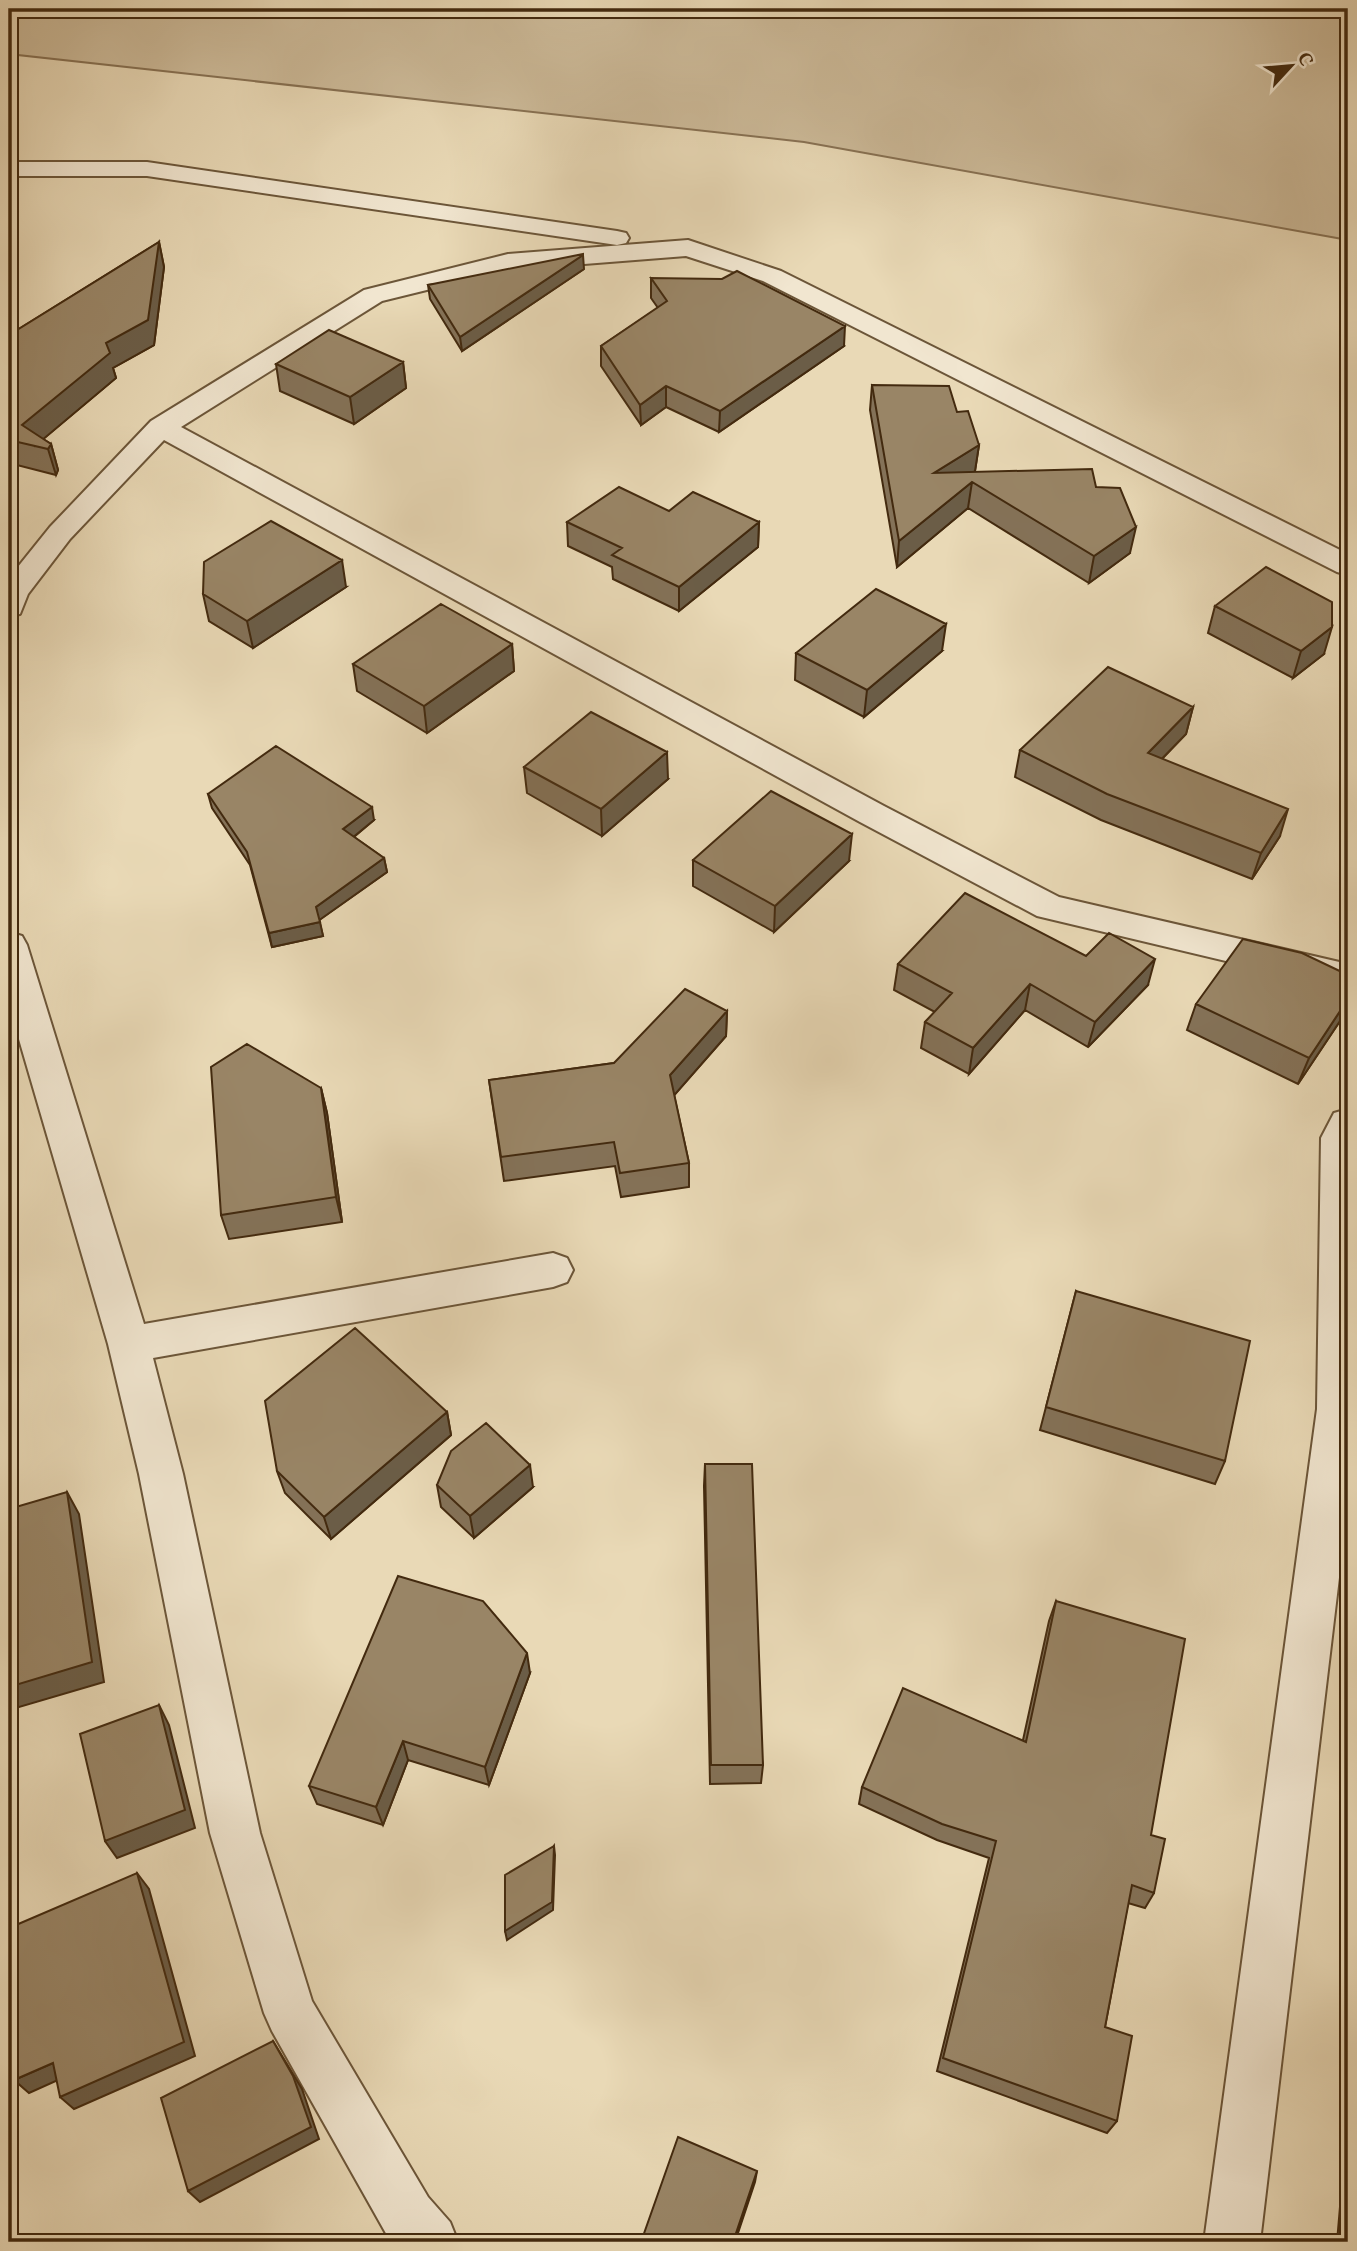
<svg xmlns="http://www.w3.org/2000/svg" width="1357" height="2251" font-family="Vollkorn,serif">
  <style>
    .green { fill: #cdbb9a; stroke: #887254; stroke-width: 2 }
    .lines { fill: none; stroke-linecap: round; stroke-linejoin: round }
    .minor-casing { stroke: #6c5639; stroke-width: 4 }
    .minor { fill: #f1e6d0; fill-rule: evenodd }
    .wall { fill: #847258; stroke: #432a0f; stroke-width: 2 }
    .shaded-wall { fill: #6b5d47; stroke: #432a0f; stroke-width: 2 }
    .building { fill: #998566; stroke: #432a0f; stroke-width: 2 }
  </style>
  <rect width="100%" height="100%" fill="#e9d9b6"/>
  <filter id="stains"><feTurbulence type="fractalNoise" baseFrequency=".00286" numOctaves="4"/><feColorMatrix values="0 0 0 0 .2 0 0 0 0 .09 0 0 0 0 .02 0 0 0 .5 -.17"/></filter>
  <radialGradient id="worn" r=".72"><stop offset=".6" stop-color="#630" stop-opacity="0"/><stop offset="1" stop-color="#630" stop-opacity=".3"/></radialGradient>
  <path class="green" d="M 9,9 L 1348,9 L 1348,240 L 804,142 L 9,54 Z"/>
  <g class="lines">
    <defs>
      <path id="minor" d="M 9,162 L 147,162 L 617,231 L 626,233 L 629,238 L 626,243 L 617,245 L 147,176 L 9,176 Z
        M 688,240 L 781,271 L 1348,554 L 1348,575 L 1337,572 L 763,281 L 686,256 L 508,270 L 382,301 L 181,427 L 884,806 L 1059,897 L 1348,964 L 1348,990 L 1037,916 L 860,822 L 164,440 L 70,539 L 28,594 L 20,614 L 9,616 L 9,578 L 50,527 L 151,421 L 364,290 L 508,254 Z
        M 9,932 L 22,936 L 27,945 L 144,1324 L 553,1253 L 567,1258 L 573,1270 L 567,1282 L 553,1287 L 153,1358 L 183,1474 L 260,1833 L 312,2001 L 428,2197 L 450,2222 L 458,2242 L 393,2242 L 388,2237 L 272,2031 L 264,2013 L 210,1833 L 139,1474 L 108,1344 L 9,1005 Z
        M 1348,1109 L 1348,1502 L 1260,2242 L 1204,2242 L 1317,1409 L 1321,1138 L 1334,1113 Z"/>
    </defs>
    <use href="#minor" class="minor-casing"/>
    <use href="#minor" class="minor"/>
  </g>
  <path class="wall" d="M 159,242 L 164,267 L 154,345 L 113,368 L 116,378 L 43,439 L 51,444 L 58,470 L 56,475 L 9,463 L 9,335 Z
    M 584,269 L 462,351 L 430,299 L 428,285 Z
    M 651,278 L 844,346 L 719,432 L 666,407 L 641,425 L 601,366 L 601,346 L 658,308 L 651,298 Z
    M 403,362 L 406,388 L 354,424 L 280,391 L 276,364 Z
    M 872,385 L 957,412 L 979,445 L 975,471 L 973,472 L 1096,487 L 1130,553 L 1089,583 L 968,508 L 897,567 L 870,410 Z
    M 669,511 L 759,522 L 758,547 L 679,611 L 613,579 L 612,567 L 568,546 L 567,522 Z
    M 346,587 L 253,648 L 209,621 L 203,594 Z
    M 1215,606 L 1324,654 L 1293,678 L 1208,633 Z
    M 512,644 L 514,671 L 427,733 L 357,691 L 353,664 Z
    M 942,651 L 864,717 L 795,680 L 796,653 Z
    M 1193,707 L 1186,734 L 1162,759 L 1280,836 L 1252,879 L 1101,820 L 1015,777 L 1020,750 Z
    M 524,767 L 668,779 L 602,836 L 527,793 Z
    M 208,794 L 374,820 L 354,837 L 384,858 L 387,872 L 319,920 L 323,936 L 272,947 L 250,865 L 212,808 Z
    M 693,860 L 849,861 L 774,932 L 693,886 Z
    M 1086,956 L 1148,985 L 1088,1047 L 1025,1010 L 969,1074 L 921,1048 L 925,1022 L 935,1012 L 894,990 L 898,964 Z
    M 1348,975 L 1348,1009 L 1298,1084 L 1187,1030 L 1196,1004 Z
    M 727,1011 L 726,1036 L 674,1095 L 689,1163 L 689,1187 L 621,1197 L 615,1166 L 504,1181 L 489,1080 L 614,1063 Z
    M 321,1088 L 327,1113 L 342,1222 L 229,1239 L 221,1215 Z
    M 1076,1291 L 1225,1461 L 1215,1484 L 1040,1430 Z
    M 447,1412 L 451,1435 L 331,1539 L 285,1493 L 277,1471 Z
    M 705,1464 L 763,1765 L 761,1783 L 710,1784 L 704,1486 Z
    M 437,1485 L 533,1487 L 474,1538 L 441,1507 Z
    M 1056,1601 L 1151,1835 L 1154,1893 L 1145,1908 L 1128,1903 L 1105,2027 L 1117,2121 L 1107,2133 L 937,2071 L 989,1858 L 937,1840 L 859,1804 L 862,1787 L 1023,1740 L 1049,1621 Z
    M 530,1673 L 489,1785 L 408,1760 L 383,1825 L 317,1804 L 309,1786 Z
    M 1348,2113 L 1348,2242 L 1337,2242 Z"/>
  <path class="shaded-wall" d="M 159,242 L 164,267 L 154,345 L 113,368 L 116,378 L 35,446 L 22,425 L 106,343 Z
    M 583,255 L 584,269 L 462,351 L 460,337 Z
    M 845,326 L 844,346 L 719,432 L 720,411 Z
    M 403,362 L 406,388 L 354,424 L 350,397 Z
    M 666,386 L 666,407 L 641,425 L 640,405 Z
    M 51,444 L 58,470 L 56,475 L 48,449 Z
    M 979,445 L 975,471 L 931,499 L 934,473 Z
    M 972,482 L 968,508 L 897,567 L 899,541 Z
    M 759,522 L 758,547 L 679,611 L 679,587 Z
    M 1136,527 L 1130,553 L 1089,583 L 1094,556 Z
    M 342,560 L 346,587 L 253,648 L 247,621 Z
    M 946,624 L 942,651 L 864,717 L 867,690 Z
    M 1332,627 L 1324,654 L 1293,678 L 1301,651 Z
    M 512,644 L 514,671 L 427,733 L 424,706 Z
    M 1193,707 L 1186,734 L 1141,780 L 1148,753 Z
    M 667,752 L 668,779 L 602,836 L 601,809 Z
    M 372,807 L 374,820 L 346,843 L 343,829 Z
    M 1288,809 L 1280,836 L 1252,879 L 1261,853 Z
    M 852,834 L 849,861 L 774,932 L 775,906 Z
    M 384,858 L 387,872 L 318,921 L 316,907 Z
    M 320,922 L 323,936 L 272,947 L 269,933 Z
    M 1155,959 L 1148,985 L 1088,1047 L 1095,1022 Z
    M 1030,984 L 1025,1010 L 969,1074 L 973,1048 Z
    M 1348,999 L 1348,1009 L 1298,1084 L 1309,1058 Z
    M 727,1011 L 726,1036 L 670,1100 L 670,1075 Z
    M 321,1088 L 327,1113 L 342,1222 L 336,1197 Z
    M 447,1412 L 451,1435 L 331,1539 L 324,1517 Z
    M 530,1465 L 533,1487 L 474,1538 L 470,1516 Z
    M 67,1492 L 79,1514 L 104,1682 L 9,1710 L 9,1687 Z
    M 527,1653 L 530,1673 L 489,1785 L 485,1767 Z
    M 159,1705 L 169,1725 L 195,1828 L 117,1858 L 105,1841 Z
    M 403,1741 L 408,1760 L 383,1825 L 376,1807 Z
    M 554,1846 L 555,1855 L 553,1910 L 507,1940 L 505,1931 Z
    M 137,1873 L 149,1889 L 195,2056 L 74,2109 L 60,2097 Z
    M 273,2041 L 302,2089 L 319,2139 L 200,2202 L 188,2191 Z
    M 53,2063 L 67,2076 L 29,2093 L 14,2080 Z
    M 757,2171 L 755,2182 L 735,2242 L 733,2242 Z"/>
  <path class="building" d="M 159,242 L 148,320 L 106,343 L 110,353 L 22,425 L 51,444 L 48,449 L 9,440 L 9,335 Z
    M 583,254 L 583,255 L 460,337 L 428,285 Z
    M 737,271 L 845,326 L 720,411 L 666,386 L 640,405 L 601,346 L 667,301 L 651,278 L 722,279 Z
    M 329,330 L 403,362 L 350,397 L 276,364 Z
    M 872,385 L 949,386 L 957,412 L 968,411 L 979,445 L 934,473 L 1092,469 L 1096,487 L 1120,488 L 1136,527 L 1094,556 L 972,482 L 899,541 Z
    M 619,487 L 669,511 L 693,492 L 759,522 L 679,587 L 612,555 L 622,548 L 567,522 Z
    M 271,521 L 342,560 L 247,621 L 203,594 L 204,562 Z
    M 1266,567 L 1332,602 L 1332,627 L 1301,651 L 1215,606 Z
    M 876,589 L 946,624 L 867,690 L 796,653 Z
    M 441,604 L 512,644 L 424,706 L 353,664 Z
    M 1108,667 L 1193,707 L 1148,753 L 1288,809 L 1261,853 L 1107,794 L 1020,750 Z
    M 591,712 L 667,752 L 601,809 L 524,767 Z
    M 276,746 L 372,807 L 343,829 L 384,858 L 316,907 L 320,922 L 269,933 L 247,852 L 208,794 Z
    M 771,791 L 852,834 L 775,906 L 693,860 Z
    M 965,893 L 1086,956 L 1109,933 L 1155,959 L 1095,1022 L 1030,984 L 973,1048 L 925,1022 L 952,993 L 898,964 Z
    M 1243,939 L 1302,953 L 1348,975 L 1348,999 L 1309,1058 L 1196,1004 Z
    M 685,989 L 727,1011 L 670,1075 L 689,1163 L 620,1173 L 614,1142 L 501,1157 L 489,1080 L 614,1063 Z
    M 247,1044 L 321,1088 L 336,1197 L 221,1215 L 211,1067 Z
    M 1076,1291 L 1250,1341 L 1225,1461 L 1046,1407 Z
    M 355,1328 L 447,1412 L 324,1517 L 277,1471 L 265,1401 Z
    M 486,1423 L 530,1465 L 470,1516 L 437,1485 L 451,1451 Z
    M 705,1464 L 752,1464 L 763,1765 L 711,1765 Z
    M 67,1492 L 92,1662 L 9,1687 L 9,1509 Z
    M 398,1576 L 483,1601 L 527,1653 L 485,1767 L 403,1741 L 376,1807 L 309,1786 Z
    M 1056,1601 L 1185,1639 L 1151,1835 L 1165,1839 L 1154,1893 L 1132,1885 L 1105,2027 L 1132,2036 L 1117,2121 L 943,2058 L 996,1841 L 942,1824 L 862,1787 L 903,1688 L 1026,1742 Z
    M 159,1705 L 185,1810 L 105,1841 L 80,1734 Z
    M 554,1846 L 552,1902 L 505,1931 L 505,1875 Z
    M 137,1873 L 184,2042 L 60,2097 L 53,2063 L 14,2080 L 9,2057 L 9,1928 Z
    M 273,2041 L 293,2076 L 311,2127 L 188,2191 L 161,2098 Z
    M 678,2137 L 757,2171 L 733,2242 L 641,2242 Z"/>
  <rect width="1357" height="2251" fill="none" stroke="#e9d9b6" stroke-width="35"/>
  <rect x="10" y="10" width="1336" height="2230" fill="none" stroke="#432a0f" stroke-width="3.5"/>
  <rect x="18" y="18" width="1322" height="2216" fill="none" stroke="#432a0f" stroke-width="2"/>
  <g transform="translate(1291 66) rotate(64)" stroke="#f1e6d0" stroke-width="5" paint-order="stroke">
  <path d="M0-5L12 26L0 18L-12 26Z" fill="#432a0f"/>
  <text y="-10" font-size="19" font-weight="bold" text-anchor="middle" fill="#432a0f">С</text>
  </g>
  <rect width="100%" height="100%" filter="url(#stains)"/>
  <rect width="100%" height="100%" fill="url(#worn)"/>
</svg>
